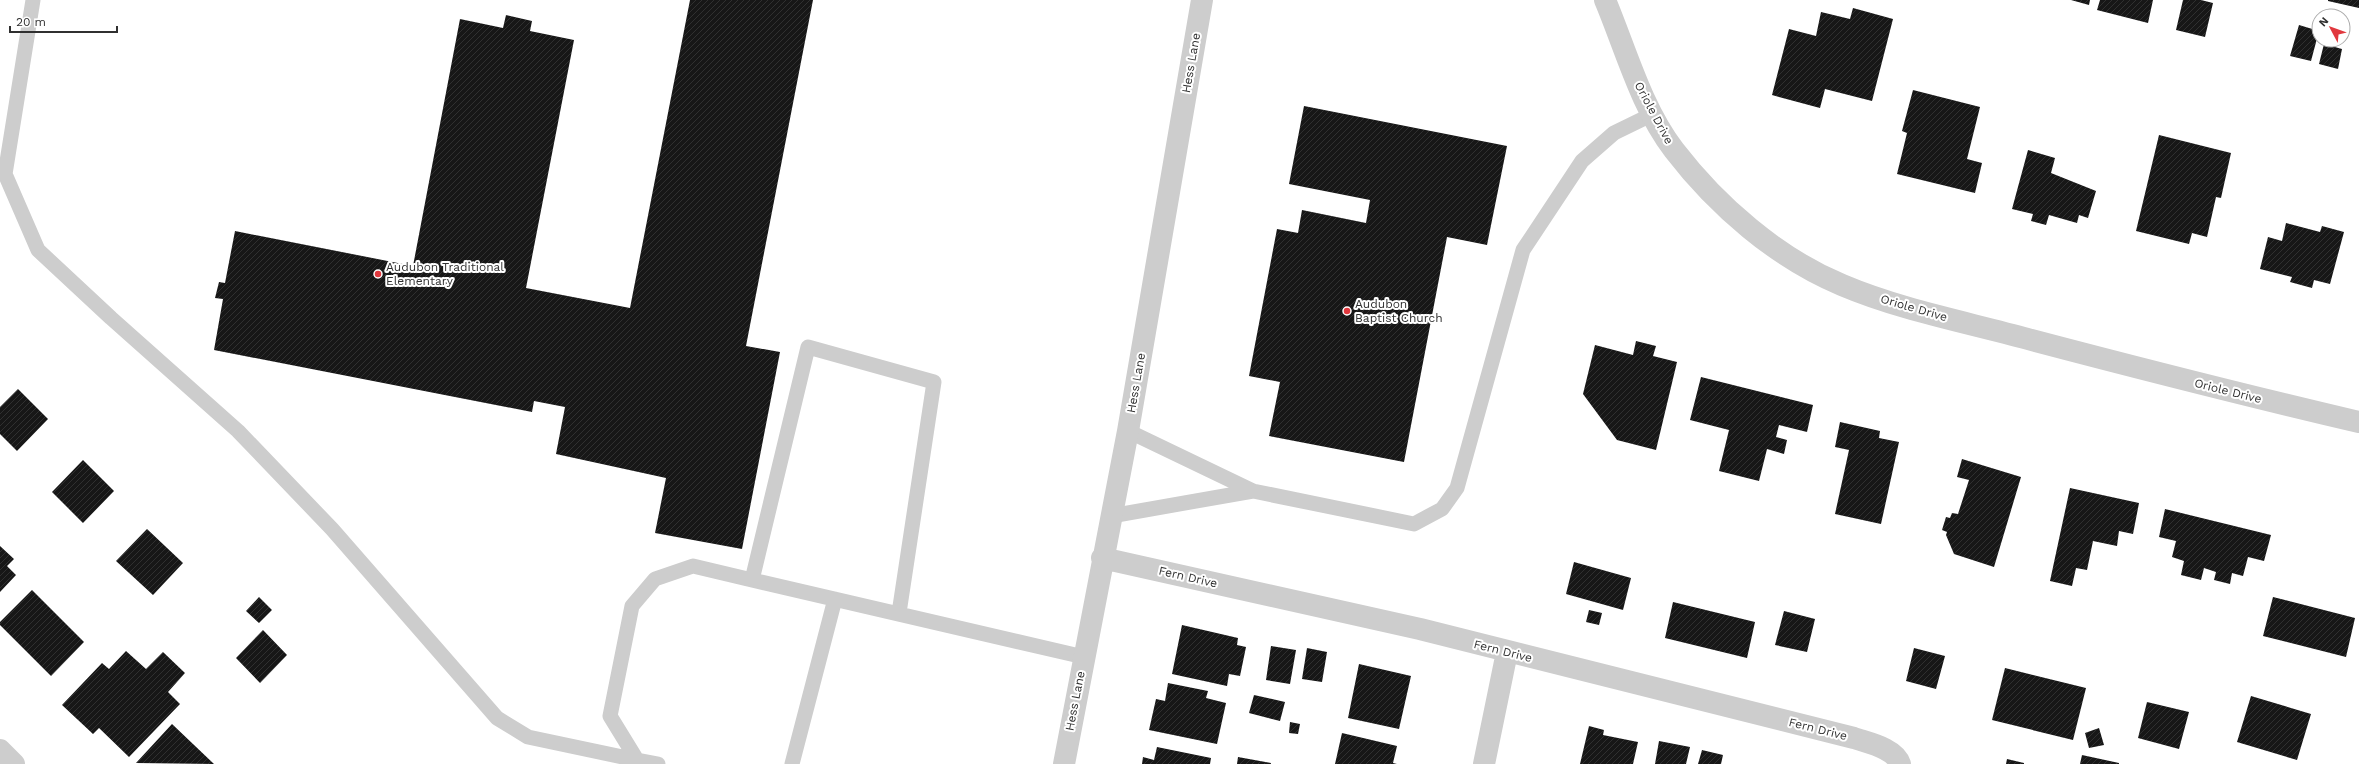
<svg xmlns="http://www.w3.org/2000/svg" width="2359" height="764" font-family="'Work Sans',sans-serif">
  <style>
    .building { fill: url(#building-hatch) }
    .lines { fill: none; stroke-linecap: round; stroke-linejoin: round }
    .service { stroke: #cdcdcd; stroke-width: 15 }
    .minor { stroke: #cdcdcd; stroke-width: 22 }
    .poi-dot { fill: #e1383e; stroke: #fff; stroke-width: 1.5 }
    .labels { text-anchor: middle; stroke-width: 4; stroke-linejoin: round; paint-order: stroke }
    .street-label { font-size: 12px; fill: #303030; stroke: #fff }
    .poi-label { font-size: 12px; fill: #303030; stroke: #fff; text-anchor: start }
  </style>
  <defs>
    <pattern id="building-hatch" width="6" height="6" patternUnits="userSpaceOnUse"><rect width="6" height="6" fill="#171717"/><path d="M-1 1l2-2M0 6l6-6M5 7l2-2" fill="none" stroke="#303030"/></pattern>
  </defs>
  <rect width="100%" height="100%" fill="#fff"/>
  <path class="building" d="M 690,0 L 813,0 L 746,346 L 780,352 L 742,549 L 655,533 L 666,478 L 556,454 L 565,407 L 534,401 L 532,412 L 214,350 L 223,299 L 215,298 L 219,282 L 225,283 L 235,231 L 413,266 L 460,19 L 503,28 L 506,15 L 532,21 L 530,31 L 574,40 L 526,288 L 630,308 Z
    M 2071,0 L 2090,0 L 2089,5 Z
    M 2100,0 L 2153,0 L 2148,23 L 2097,10 Z
    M 2183,0 L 2201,0 L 2213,3 L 2205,37 L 2176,30 Z
    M 2328,0 L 2359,0 L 2359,8 L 2328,1 Z
    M 1853,8 L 1893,19 L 1872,101 L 1825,89 L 1820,108 L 1772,95 L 1789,29 L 1816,36 L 1821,12 L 1850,19 Z
    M 2299,25 L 2319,31 L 2311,61 L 2290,56 Z
    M 2324,44 L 2342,49 L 2338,69 L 2319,64 Z
    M 1913,90 L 1980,107 L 1967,159 L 1982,163 L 1975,193 L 1897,174 L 1907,133 L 1902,131 Z
    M 1304,106 L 1507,146 L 1487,245 L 1447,237 L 1404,462 L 1269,436 L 1280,382 L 1249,376 L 1277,229 L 1298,233 L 1302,210 L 1366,223 L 1370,200 L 1289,184 Z
    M 2159,135 L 2231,153 L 2221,198 L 2216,197 L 2207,237 L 2192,233 L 2189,244 L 2136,231 Z
    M 2028,150 L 2055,158 L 2051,173 L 2096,191 L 2088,218 L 2079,215 L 2077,223 L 2049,215 L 2046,225 L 2031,221 L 2033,214 L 2012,209 Z
    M 2286,223 L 2320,232 L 2322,226 L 2344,232 L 2330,284 L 2314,280 L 2312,288 L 2290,282 L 2292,277 L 2260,269 L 2268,237 L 2282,241 Z
    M 1636,341 L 1656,346 L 1653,356 L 1677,362 L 1656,450 L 1617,440 L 1583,394 L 1595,345 L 1633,355 Z
    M 1701,377 L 1813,405 L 1807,432 L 1779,425 L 1776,437 L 1787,440 L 1784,454 L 1767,449 L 1759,481 L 1719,471 L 1729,430 L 1690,420 Z
    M 18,389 L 48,419 L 17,451 L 0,434 L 0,407 Z
    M 1840,422 L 1880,431 L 1879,438 L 1899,442 L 1881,524 L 1835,514 L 1849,450 L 1835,447 Z
    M 1962,459 L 2021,477 L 1994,567 L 1954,554 L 1946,535 L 1947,532 L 1942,530 L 1946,517 L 1950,518 L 1952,513 L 1958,514 L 1969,480 L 1957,477 Z
    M 83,460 L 114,491 L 83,523 L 52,492 Z
    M 2070,488 L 2139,503 L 2133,534 L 2119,531 L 2117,546 L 2093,541 L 2087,570 L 2076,568 L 2072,586 L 2050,581 Z
    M 2165,509 L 2271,535 L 2264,561 L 2248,557 L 2243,576 L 2232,573 L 2230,584 L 2214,580 L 2216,572 L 2204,568 L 2201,580 L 2181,575 L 2184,561 L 2172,557 L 2176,541 L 2159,537 Z
    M 147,529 L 183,563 L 153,595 L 116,561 Z
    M 0,546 L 14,559 L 7,566 L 16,575 L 0,592 Z
    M 1574,562 L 1631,578 L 1623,610 L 1566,594 Z
    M 32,590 L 84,642 L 51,676 L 0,625 L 0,622 Z
    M 259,597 L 272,610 L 259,623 L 246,611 Z
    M 2273,597 L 2355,618 L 2346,657 L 2263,636 Z
    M 1673,602 L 1755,622 L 1747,658 L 1665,638 Z
    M 1589,610 L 1602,613 L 1599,625 L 1586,622 Z
    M 1784,611 L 1815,619 L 1807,652 L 1775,645 Z
    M 1182,625 L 1238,638 L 1237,645 L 1246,647 L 1240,676 L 1229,674 L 1227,686 L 1172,674 Z
    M 263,630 L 287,655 L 260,683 L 236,658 Z
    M 1271,646 L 1296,650 L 1290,684 L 1266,680 Z
    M 1307,648 L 1327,652 L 1322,682 L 1302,679 Z
    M 1914,648 L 1945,656 L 1936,689 L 1906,681 Z
    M 126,651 L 146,669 L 163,652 L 185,673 L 168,692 L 180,704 L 129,757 L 99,728 L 93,734 L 62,705 L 102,663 L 109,669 Z
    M 1359,664 L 1411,676 L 1399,729 L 1348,718 Z
    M 2005,668 L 2086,688 L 2073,740 L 1992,720 Z
    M 1168,683 L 1208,691 L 1206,698 L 1226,703 L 1217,744 L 1149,730 L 1156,699 L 1165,701 Z
    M 1254,695 L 1285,702 L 1280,721 L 1249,713 Z
    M 2251,696 L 2311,714 L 2297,760 L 2237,742 Z
    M 2147,702 L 2189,712 L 2179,749 L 2138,738 Z
    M 1290,722 L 1300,724 L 1298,734 L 1289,733 Z
    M 172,724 L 214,764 L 136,763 Z
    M 1589,726 L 1604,730 L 1603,735 L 1638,742 L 1633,764 L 1580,764 Z
    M 2099,728 L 2104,745 L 2089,748 L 2085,733 Z
    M 1342,733 L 1397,746 L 1393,763 L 1397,764 L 1335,764 Z
    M 1659,741 L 1690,747 L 1686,764 L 1655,764 Z
    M 1157,747 L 1211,758 L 1210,764 L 1142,764 L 1143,757 L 1154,760 Z
    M 1702,750 L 1723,755 L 1721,764 L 1698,764 Z
    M 2082,755 L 2119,763 L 2119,764 L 2080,764 Z
    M 1238,757 L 1271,763 L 1271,764 L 1237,764 Z
    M 2007,759 L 2024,763 L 2024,764 L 2006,764 Z"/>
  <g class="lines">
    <path class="service" d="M 33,0 L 5,174 L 38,250 L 111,318 L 238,431 L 332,529 L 497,718 L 528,737 L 637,760
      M 1128,431 L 1253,491 L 1414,524 L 1442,509 L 1457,488 L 1523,250 L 1582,161 L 1614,133 L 1653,114
      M 1111,516 L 1253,491
      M 899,613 L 934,382 L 808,347 L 752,580 L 1084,657
      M 658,764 L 637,760 L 610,716 L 632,606 L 655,579 L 693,566 L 752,580
      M 792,764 L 835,599"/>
    <path class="minor" d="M 1605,0 C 1626,50 1641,107 1674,150 C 1717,206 1777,258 1842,285 C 1901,310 1966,322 2028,339 C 2138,368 2248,396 2359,422
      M 1102,558 L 1420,629 L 1854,738 C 1868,743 1895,748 1900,764
      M 0,750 L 14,764
      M 1064,764 L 1128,431 L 1202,0
      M 1484,764 L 1507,652"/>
  </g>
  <g class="poi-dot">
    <circle cx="378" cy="274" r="4"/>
    <circle cx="1347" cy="311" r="4"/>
  </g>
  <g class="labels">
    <g class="street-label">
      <text transform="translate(1191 63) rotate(-80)" y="4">Hess Lane</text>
      <text transform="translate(1654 113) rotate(62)" y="4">Oriole Drive</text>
      <text transform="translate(1914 308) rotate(16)" y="4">Oriole Drive</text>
      <text transform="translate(1136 383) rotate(-80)" y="4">Hess Lane</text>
      <text transform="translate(2228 391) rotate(14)" y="4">Oriole Drive</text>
      <text transform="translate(1188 577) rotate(13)" y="4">Fern Drive</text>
      <text transform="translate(1503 651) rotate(14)" y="4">Fern Drive</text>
      <text transform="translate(1075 701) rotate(-79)" y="4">Hess Lane</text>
      <text transform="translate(1818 729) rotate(14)" y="4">Fern Drive</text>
    </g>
    <g class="poi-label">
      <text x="386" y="271">Audubon Traditional<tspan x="386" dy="14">Elementary</tspan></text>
      <text x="1355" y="308">Audubon<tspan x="1355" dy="14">Baptist Church</tspan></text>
    </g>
  </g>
  <g transform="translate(2331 28) rotate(311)"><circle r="19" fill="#ffffff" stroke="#acacac"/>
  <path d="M0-3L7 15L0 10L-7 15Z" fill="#e1383e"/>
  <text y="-6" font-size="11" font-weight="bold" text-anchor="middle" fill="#303030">N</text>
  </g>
  <path d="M10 26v6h107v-6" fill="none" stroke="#303030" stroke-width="2"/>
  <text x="16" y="26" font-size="12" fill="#303030" stroke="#ffffff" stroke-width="3" paint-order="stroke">20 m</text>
</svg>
